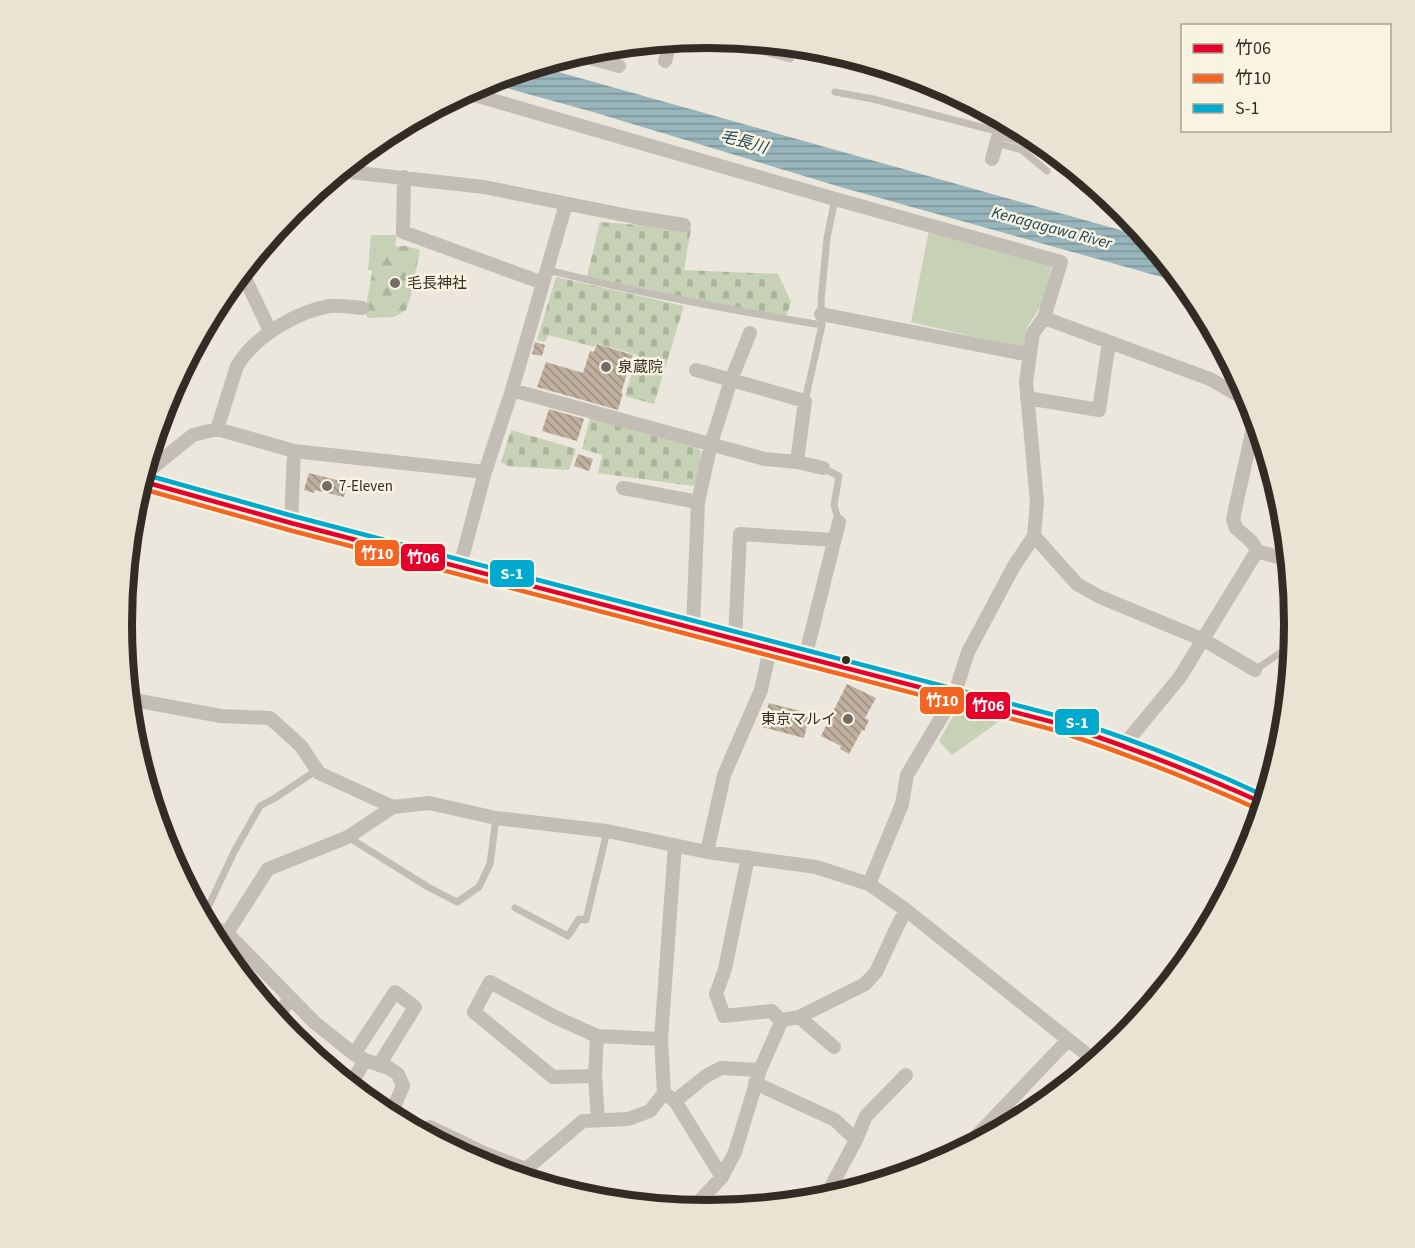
<svg xmlns="http://www.w3.org/2000/svg" width="1415" height="1248" font-family="'Source Sans 3','Noto Sans JP',sans-serif">
  <style>
    .green { fill: #c7d1b6 }
    .forest { fill: url(#forest-firs) }
    .cemetery { fill: url(#cemetery-stones) }
    .water { fill: url(#water-rules) }
    .building { fill: url(#building-back-hatch) }
    .lines { fill: none; stroke-linecap: round; stroke-linejoin: round }
    .service { stroke: #c3beb5; stroke-width: 7 }
    .minor { stroke: #c3beb5; stroke-width: 14 }
    .tertiary { stroke: #c3beb5; stroke-width: 16 }
    .bus-1-casing { stroke: #f9f3e2; stroke-width: 9 }
    .bus-2-casing { stroke: #f9f3e2; stroke-width: 9 }
    .bus-3-casing { stroke: #f9f3e2; stroke-width: 9 }
    .bus-1 { stroke: #e4002b; stroke-width: 4.5 }
    .bus-2 { stroke: #f26522; stroke-width: 4.5 }
    .bus-3 { stroke: #00a9ce; stroke-width: 4.5 }
    .poi-dot { fill: #736d65; stroke: #f9f3e2; stroke-width: 2 }
    .bus-dot { fill: #332c25; stroke: #f9f3e2; stroke-width: 2 }
    .labels { text-anchor: middle; stroke-width: 5; stroke-linejoin: round; paint-order: stroke }
    .poi-label { font-size: 15px; fill: #332c25; stroke: #f9f3e2; text-anchor: start }
    .water-label { font-size: 16px; font-style: italic; fill: #1a4454; stroke: #f9f3e2 }
    .rim { fill: none; stroke: #332c25; stroke-width: 8 }
    .line-badge { stroke: #f9f3e2; stroke-width: 2 }
    .badge-label { font-size: 16px; text-anchor: middle; font-weight: bold; fill: #fff }
  </style>
  <defs>
    <pattern id="forest-firs" width="22" height="20" patternUnits="userSpaceOnUse" patternTransform="scale(1.5)"><rect width="22" height="20" fill="#c7d1b6"/><path d="M5 1l3.5 6h-7zM16 11l3.5 6h-7z" fill="#abb49c"/></pattern>
    <pattern id="cemetery-stones" width="16" height="16" patternUnits="userSpaceOnUse" patternTransform="scale(1.5)"><rect width="16" height="16" fill="#c7d1b6"/><path d="M2 7V4a2 2 0 0 1 4 0v3zM10 15v-3a2 2 0 0 1 4 0v3z" fill="#abb49c"/></pattern>
    <pattern id="water-rules" width="6" height="5" patternUnits="userSpaceOnUse" patternTransform="scale(1.5)"><rect width="6" height="5" fill="#98b5bc"/><path d="M0 2.5h6" fill="none" stroke="#7d9399"/></pattern>
    <pattern id="building-back-hatch" width="6" height="6" patternUnits="userSpaceOnUse" patternTransform="scale(1.5)"><rect width="6" height="6" fill="#beaf9e"/><path d="M-1 5l2 2M0 0l6 6M5-1l2 2" fill="none" stroke="#9b8f81"/></pattern>
  </defs>
  <rect width="100%" height="100%" fill="#ebe7dc"/>
  <path class="green" d="M 929,230 L 1051,266 L 1045,299 L 1026,329 L 1026,349 L 911,322 Z
    M 371,235 L 397,235 L 390,271 L 368,270 Z
    M 966,711 L 995,721 L 997,723 L 952,755 L 939,741 L 954,715 Z"/>
  <path class="forest" d="M 406,246 L 420,250 L 411,295 L 406,310 L 394,317 L 368,318 L 365,312 L 372,273 L 374,247 Z"/>
  <path class="cemetery" d="M 600,222 L 691,229 L 684,270 L 778,274 L 791,302 L 786,317 L 687,298 L 587,276 Z
    M 556,277 L 684,306 L 654,404 L 625,396 L 637,355 L 596,343 L 595,347 L 548,335 L 545,342 L 537,340 Z
    M 590,418 L 697,447 L 701,452 L 697,483 L 693,486 L 598,473 L 602,455 L 582,449 Z
    M 511,430 L 576,449 L 569,470 L 508,466 L 501,462 Z"/>
  <path class="water" d="M 537,66 L 1145,237 L 1183,283 L 837,186 L 593,112 L 485,82 Z"/>
  <path class="building" d="M 535,342 L 545,345 L 542,356 L 532,354 Z
    M 597,344 L 633,355 L 621,393 L 623,393 L 618,410 L 537,387 L 546,362 L 583,373 L 590,351 L 594,352 Z
    M 549,409 L 584,419 L 577,441 L 542,431 Z
    M 578,454 L 593,459 L 589,471 L 574,466 Z
    M 309,473 L 348,483 L 344,497 L 315,490 L 314,493 L 304,490 Z
    M 847,684 L 876,698 L 865,718 L 869,720 L 864,731 L 862,730 L 849,754 L 840,749 L 841,746 L 821,736 Z
    M 769,703 L 804,712 L 804,716 L 809,717 L 804,738 L 762,727 Z"/>
  <g class="lines">
    <path class="service" d="M 716,38 L 790,59
      M 835,92 L 873,99 L 1000,132
      M 996,143 L 1022,150 L 1047,171
      M 548,270 C 638,293 730,310 822,325
      M 805,401 L 822,325 L 821,301 L 827,238 L 835,199
      M 823,468 L 839,476 L 834,505 L 839,522
      M 1255,670 L 1286,649 L 1291,651
      M 348,837 L 428,887 L 457,902 L 479,887 L 490,864 L 496,818
      M 515,908 L 568,936 L 579,919 L 586,920 L 607,831
      M 203,918 L 234,852 L 260,806 L 275,798 L 317,770"/>
    <path class="minor" d="M 576,54 L 619,66
      M 665,61 L 671,41
      M 464,92 L 835,199 L 1061,262 L 1044,318 L 1033,333 L 1026,382 L 1037,502 L 1034,536 L 1014,566 L 968,652 L 954,696 L 907,775 L 902,804 L 869,884
      M 1000,132 L 1029,141 L 1038,140
      M 992,159 L 1003,120
      M 1061,160 L 1061,159
      M 340,171 L 484,187 L 634,217 L 684,225
      M 404,177 L 403,232 L 543,283
      M 242,272 L 270,331
      M 821,314 L 1030,355
      M 1044,318 L 1210,379 L 1250,402
      M 696,370 L 805,401 L 797,462
      M 512,390 L 765,459 L 797,462 L 823,468
      M 1027,398 L 1099,410 L 1109,342
      M 1255,419 L 1233,519 L 1236,528 L 1252,542 L 1257,551 L 1288,560
      M 217,429 L 237,366 C 254,337 296,312 329,306 C 339,305 352,307 362,308
      M 294,451 L 485,472
      M 142,476 L 193,435 L 217,429 L 294,451 L 291,523
      M 623,488 L 698,502
      M 131,523 L 134,505
      M 1034,536 L 1077,584 L 1100,597 L 1204,640 L 1255,670
      M 460,566 L 485,472 L 512,390 L 566,204
      M 693,628 L 698,502 L 711,444 L 731,380 L 750,333
      M 735,639 L 740,534 L 834,540
      M 805,658 L 839,522
      M 128,699 L 221,716 L 270,718 L 301,746 L 319,773 L 393,807 L 429,803 L 496,818 L 607,831 L 707,852 L 816,867 L 869,884 L 906,910 L 1095,1061
      M 1124,745 L 1180,677 L 1257,551
      M 707,852 L 724,775 L 761,690 L 770,649
      M 748,857 L 725,969 L 716,994 L 724,1016 L 772,1011 L 775,1015 L 782,1020 L 799,1017 L 834,1047
      M 205,923 L 227,933 L 314,1022 L 354,1054 L 365,1060 L 389,1068 L 398,1074 L 403,1086 L 390,1116
      M 227,933 L 268,869 L 348,837 L 393,807
      M 799,1017 L 865,984 L 876,972 L 898,925 L 906,910
      M 277,1020 L 290,997
      M 597,1036 L 595,1076 L 553,1077 L 474,1012 L 490,982 L 555,1017 L 597,1036 L 661,1039
      M 354,1054 L 395,992 L 415,1007 L 379,1065
      M 595,1076 L 598,1120
      M 755,1083 L 835,1120 L 856,1140
      M 350,1086 L 365,1060
      M 664,1093 L 675,1101 L 722,1177
      M 675,1101 L 706,1076 L 721,1068 L 760,1070
      M 419,1131 L 430,1127 L 484,1153 L 526,1169 L 537,1182
      M 966,1147 L 1068,1040
      M 526,1169 L 583,1121 L 628,1119 L 650,1111 L 664,1093 L 661,1039 L 675,845
      M 825,1198 L 856,1140 L 866,1116 L 906,1075
      M 692,1209 L 722,1177 L 735,1152 L 760,1070 L 782,1020"/>
    <path class="tertiary" d="M 141,481 L 291,523 L 1060,724 L 1124,745 L 1215,781 L 1263,803"/>
    <defs>
      <path id="bus-1" d="M 141,481 L 291,523 L 1060,724 C 1129,747 1197,773 1263,803"/>
      <path id="bus-2" d="M 139,488 L 289,530 L 1058,731 C 1127,754 1194,780 1260,810"/>
      <path id="bus-3" d="M 143,474 L 293,516 L 1062,717 C 1131,739 1199,765 1265,796"/>
    </defs>
    <use href="#bus-1" class="bus-1-casing"/>
    <use href="#bus-2" class="bus-2-casing"/>
    <use href="#bus-3" class="bus-3-casing"/>
    <use href="#bus-1" class="bus-1"/>
    <use href="#bus-2" class="bus-2"/>
    <use href="#bus-3" class="bus-3"/>
  </g>
  <g class="poi-dot">
    <circle cx="395" cy="283" r="6"/>
    <circle cx="606" cy="367" r="6"/>
    <circle cx="327" cy="486" r="6"/>
    <circle cx="848" cy="719" r="6"/>
  </g>
  <circle class="bus-dot" cx="846" cy="660" r="5"/>
  <g class="labels">
    <g class="poi-label">
      <text x="407" y="288">毛長神社</text>
      <text x="618" y="372">泉蔵院</text>
      <text x="339" y="491">7-Eleven</text>
      <text x="836" y="724" text-anchor="end">東京マルイ</text>
    </g>
    <g class="water-label">
      <text transform="translate(744 141) rotate(16)" y="6">毛長川</text>
      <text transform="translate(1052 227) rotate(15)" y="6">Kenagagawa River</text>
    </g>
  </g>
  <path d="M0 0H1415V1248H0ZM132 624a576 576 0 1 1 1152 0a576 576 0 1 1-1152 0Z" fill="#e9e3d3" fill-rule="evenodd"/>
  <path class="rim" d="M132 624a576 576 0 1 1 1152 0a576 576 0 1 1-1152 0Z"/>
  <g class="line-badge">
    <rect x="354" y="539" width="46" height="28" rx="6" fill="#f26522"/>
    <rect x="400" y="543" width="46" height="29" rx="6" fill="#e4002b"/>
    <rect x="489" y="559" width="46" height="29" rx="6" fill="#00a9ce"/>
    <rect x="919" y="686" width="46" height="29" rx="6" fill="#f26522"/>
    <rect x="965" y="691" width="46" height="29" rx="6" fill="#e4002b"/>
    <rect x="1054" y="708" width="46" height="28" rx="6" fill="#00a9ce"/>
  </g>
  <g class="badge-label">
    <text x="377" y="559">竹10</text>
    <text x="423" y="563">竹06</text>
    <text x="512" y="579">S-1</text>
    <text x="942" y="706">竹10</text>
    <text x="988" y="711">竹06</text>
    <text x="1077" y="728">S-1</text>
  </g>
  <rect x="1181" y="24" width="210" height="108" fill="#f9f3e2" stroke="#aaa396" stroke-width="1.5"/>
  <rect x="1193" y="44" width="30" height="9" fill="#e4002b" stroke="#aaa396" stroke-width="1.5"/>
  <text x="1235" y="54" font-size="18" fill="#332c25">竹06</text>
  <rect x="1193" y="74" width="30" height="9" fill="#f26522" stroke="#aaa396" stroke-width="1.5"/>
  <text x="1235" y="84" font-size="18" fill="#332c25">竹10</text>
  <rect x="1193" y="104" width="30" height="9" fill="#00a9ce" stroke="#aaa396" stroke-width="1.5"/>
  <text x="1235" y="114" font-size="18" fill="#332c25">S-1</text>
</svg>
